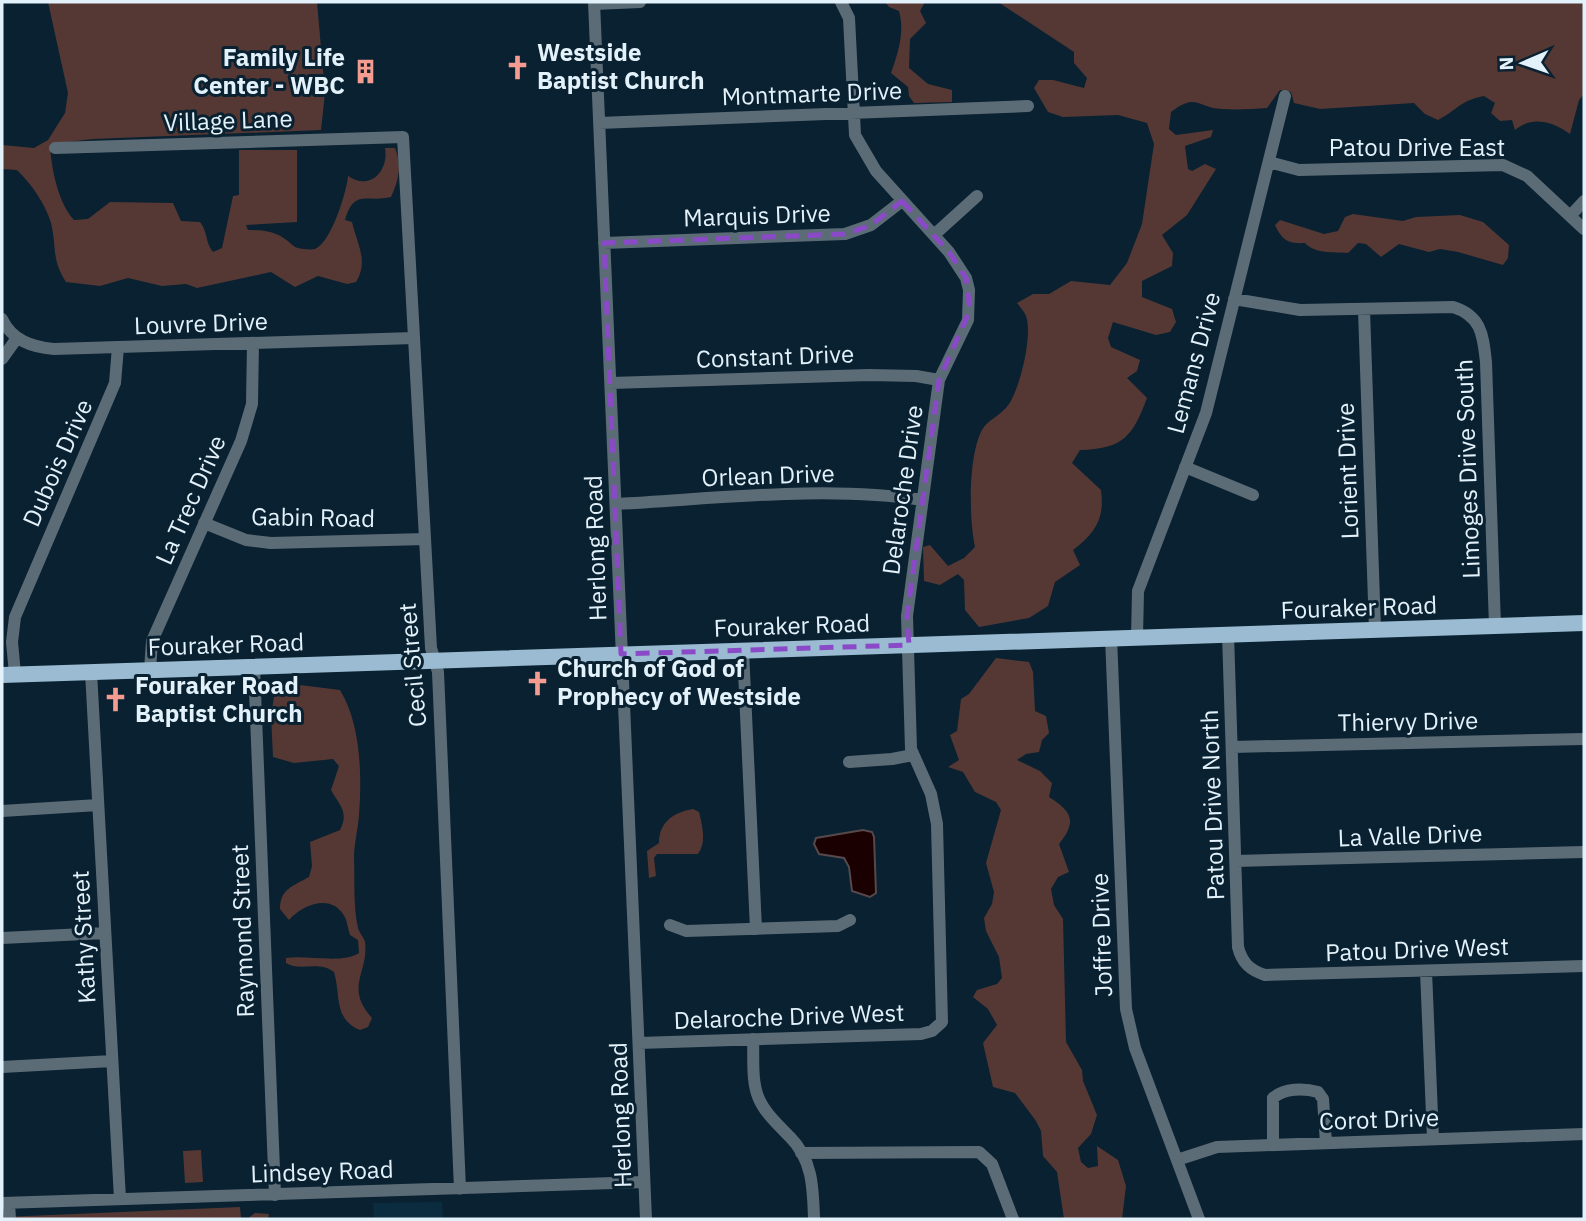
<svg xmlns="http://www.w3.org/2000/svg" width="1586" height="1221" font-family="'IBM Plex Sans',sans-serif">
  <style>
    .built { fill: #0b2c3e }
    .green { fill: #553834 }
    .water { fill: #1a0000; stroke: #56484b; stroke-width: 2 }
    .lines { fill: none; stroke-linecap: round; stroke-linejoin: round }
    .minor { stroke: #5c6c77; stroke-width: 12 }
    .major { stroke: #9abbd1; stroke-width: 16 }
    .marked { fill: none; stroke: #8a4ac8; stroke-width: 5; stroke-dasharray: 14 9; stroke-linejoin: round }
    .labels { text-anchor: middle; stroke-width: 6; stroke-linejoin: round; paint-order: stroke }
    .poi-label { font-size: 24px; font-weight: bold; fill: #e2f1fa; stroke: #092130; text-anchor: start }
    .street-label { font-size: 24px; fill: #e2f1fa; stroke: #092130 }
  </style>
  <rect width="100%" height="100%" fill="#092130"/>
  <path class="built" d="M 442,1202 L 443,1219 L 374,1219 L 373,1203 Z"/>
  <path class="green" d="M 48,2 L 317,2 L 325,93 L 321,130 L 93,139 L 58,143 L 50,147 C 52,171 58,202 74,220 L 88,219 L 110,202 L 173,203 L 181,221 L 200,222 C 208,232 205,242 213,252 L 222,248 L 233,196 L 239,195 L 239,150 L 297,150 L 297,222 L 246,225 L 248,230 C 261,230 274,231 285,239 C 290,242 293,247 298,248 C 302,249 311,250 315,249 C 331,243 347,191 348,176 C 370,191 389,171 385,148 L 395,148 C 402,165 399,180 391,197 C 367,203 354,188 345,220 L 352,222 C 357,244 369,261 356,282 L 347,284 L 318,276 L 295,287 L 271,272 L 197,288 L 186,284 L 162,286 L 128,278 L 100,286 L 66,282 C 51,259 57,247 51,223 C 45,203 32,185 17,170 L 2,169 L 2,145 L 34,148 L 48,140 L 65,113 L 68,93 Z
    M 885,2 L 925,2 L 920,11 L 926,23 L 910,39 L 909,68 L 928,84 L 952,90 L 952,102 L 914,103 L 909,96 L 908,87 L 891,73 C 898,53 905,32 899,11 L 889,7 Z
    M 998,2 L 1584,2 L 1584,94 L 1579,100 L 1570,134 C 1554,122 1532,115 1515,130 L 1512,120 L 1500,121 L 1491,113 L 1495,103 L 1484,96 C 1459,101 1459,109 1438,120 L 1425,114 L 1414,103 L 1320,109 L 1294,103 L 1291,92 L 1280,90 L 1267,108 C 1252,109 1237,110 1222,109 C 1197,108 1197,92 1171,112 L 1169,129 L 1176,135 L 1213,130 L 1211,137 L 1185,146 L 1188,169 L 1192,171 L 1205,164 L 1216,169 L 1187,215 L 1162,235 L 1173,253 L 1172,266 L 1142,281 L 1142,297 L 1172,309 L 1176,322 L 1170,332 L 1156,335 L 1113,322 L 1108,338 L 1111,347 L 1140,360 L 1137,371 L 1127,378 L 1147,398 C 1133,436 1123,449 1080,450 L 1072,463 L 1101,490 C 1105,519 1095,533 1073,550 L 1080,565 L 1055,582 L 1048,606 L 1029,618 L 979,627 L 965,610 L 964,580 L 958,574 L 940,585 L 924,581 L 923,547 L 930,545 L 948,566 L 964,558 L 975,547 C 969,519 968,456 982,430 C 987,420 1002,415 1009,404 C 1020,388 1033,335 1026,316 C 1024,311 1020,307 1017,303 L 1033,294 L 1049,294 L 1071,281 L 1110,285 L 1127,263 L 1142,224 L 1154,144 L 1147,123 L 1118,115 L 1063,117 L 1048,112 L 1034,88 L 1039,80 L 1053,80 L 1084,88 L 1087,78 L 1074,63 L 1074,52 Z
    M 1353,214 L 1403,221 L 1416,217 L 1460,215 L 1483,222 L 1509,245 L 1508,258 L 1503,265 L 1458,252 L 1440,249 L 1429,252 L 1399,244 L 1381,257 L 1366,244 L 1358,243 L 1348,253 C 1333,252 1315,254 1305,243 C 1288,244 1282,240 1275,225 L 1280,220 L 1324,234 L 1338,231 L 1345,217 Z
    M 996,658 L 1029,662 L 1033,672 L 1035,711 L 1046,716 L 1049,733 L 1042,740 L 1039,752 L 1026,754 L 1017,760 L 1040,771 L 1052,783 L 1049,797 C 1071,811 1078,821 1059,844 L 1069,872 L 1058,877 L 1051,889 L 1054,905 L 1063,919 L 1066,1042 L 1082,1070 L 1083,1081 L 1097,1115 L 1091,1134 L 1078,1148 L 1081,1162 L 1088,1168 L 1098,1166 L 1097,1146 L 1118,1160 L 1126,1186 L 1122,1219 L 1064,1219 L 1057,1172 L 1043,1156 L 1041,1131 L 1036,1121 L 1015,1093 L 993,1087 L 983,1043 L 997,1025 L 988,1009 L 973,997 L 977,990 L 997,984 L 1002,978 L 999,957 L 986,931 L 984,918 L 992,904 L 994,892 L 986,863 L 1001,810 L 996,802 L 975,792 L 963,772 L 948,767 L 959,760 L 950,735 L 957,731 L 961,699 L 969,694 Z
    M 292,684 L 340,690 C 361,724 362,776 359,815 C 358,829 354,844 354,858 C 355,881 353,906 358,928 C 359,933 364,937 365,942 C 369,973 344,987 372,1018 L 368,1027 L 360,1030 C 333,1019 341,995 334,972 C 318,960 300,972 286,963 L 286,958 C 307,955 343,964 359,953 L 358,940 L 350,935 C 348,929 347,919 343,914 C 329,893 301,906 289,920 L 280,909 C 280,889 293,886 309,877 L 312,866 L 310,842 L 340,830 C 349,812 340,806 331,790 L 339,766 L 333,759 L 294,763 L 273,757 L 271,715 L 275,691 Z
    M 693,809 L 699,812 C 702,825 707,842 698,854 L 657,854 L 654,858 L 656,876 L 649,878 L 647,851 L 659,843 C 659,822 674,812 693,809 Z
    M 201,1150 L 203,1182 L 185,1183 L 183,1151 Z
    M 240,1207 L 241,1218 L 247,1219 L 255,1213 L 269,1214 L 268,1219 L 3,1219 L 3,1217 Z"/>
  <path class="water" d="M 863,830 L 872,832 L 874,837 L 876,893 L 870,897 L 852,891 L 849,867 L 844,858 L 819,854 L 814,844 L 816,838 Z"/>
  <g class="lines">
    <path class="minor" d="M 594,2 L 646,1219
      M 594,4 L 640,2
      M 599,123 L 1028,106
      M 55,148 L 403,137 L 431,648 L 438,672 L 460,1189
      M 1269,162 L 1299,170 L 1503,165 L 1527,176 L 1584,229
      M 1571,215 L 1584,201
      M 934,235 L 977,196
      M 604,243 L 845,234 L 871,225 L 902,201
      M 1234,299 L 1300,310 L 1453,307 C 1482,316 1483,336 1486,362 L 1495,626
      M 1364,310 L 1375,630
      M 2,319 C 12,340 31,347 54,349 L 414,338
      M 2,359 L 17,338
      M 611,383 L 869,375 L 916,376 L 939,380
      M 1185,467 L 1253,495
      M 616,504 C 714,499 826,485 922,500
      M 204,523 L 246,540 L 271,543 L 425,539
      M 1228,634 L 1238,947 C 1242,963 1250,970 1265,975 L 1584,966
      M 1111,637 L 1126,1009 L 1135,1048 L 1199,1219
      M 1137,637 L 1138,591 L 1206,413 L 1285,96
      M 743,650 L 756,929
      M 254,666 L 275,1195
      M 150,670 L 152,641 L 241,441 L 252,404 L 253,343
      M 91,672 L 120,1199
      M 15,674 L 12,642 L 15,617 L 115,383 L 118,347
      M 1232,747 L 1584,739
      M 849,762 L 892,759 L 913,755
      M 2,811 L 98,805
      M 1236,861 L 1584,852
      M 670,925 L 686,931 L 838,926 L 850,920
      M 2,938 L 105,933
      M 1426,971 L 1433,1139
      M 753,1039 C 754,1058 751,1081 759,1099 C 765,1113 779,1126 790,1137 C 813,1160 813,1189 814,1219
      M 639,1043 L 921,1034 L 932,1031 L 942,1022 L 937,824 L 931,794 L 911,749 L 907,616 L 939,380 L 968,320 L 969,290 L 966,278 L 949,252 L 876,171 L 855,135 L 849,18 L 841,2
      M 2,1067 L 112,1061
      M 1273,1144 L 1273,1098 C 1284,1088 1304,1088 1318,1092 L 1323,1099 L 1326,1143
      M 801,1153 L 979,1152 L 992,1164 L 1013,1219
      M 1177,1160 L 1217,1147 L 1584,1134
      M 2,1203 L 644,1182
      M 9,1203 L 10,1219"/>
    <path class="major" d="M 2,675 L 1584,623"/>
  </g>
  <path class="marked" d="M 902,201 L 949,252 L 966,278 L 970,310 L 939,380 L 907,616 L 909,645 L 621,654 L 604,243 L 845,234 L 871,225 Z"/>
  <defs>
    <symbol id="church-bare" viewBox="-9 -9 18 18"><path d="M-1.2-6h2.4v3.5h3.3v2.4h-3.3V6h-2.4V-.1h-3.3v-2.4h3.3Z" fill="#f59c90" stroke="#092130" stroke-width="2.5" paint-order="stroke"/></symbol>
    <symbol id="building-bare" viewBox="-9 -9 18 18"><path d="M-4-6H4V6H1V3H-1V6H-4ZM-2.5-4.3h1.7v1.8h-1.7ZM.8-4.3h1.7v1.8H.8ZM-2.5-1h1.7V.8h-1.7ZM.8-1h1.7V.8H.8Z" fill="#f59c90" stroke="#092130" stroke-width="2.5" paint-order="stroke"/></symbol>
  </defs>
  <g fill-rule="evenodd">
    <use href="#church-bare" x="500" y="50" width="35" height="35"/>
    <use href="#building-bare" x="348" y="54" width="35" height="35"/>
    <use href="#church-bare" x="520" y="666" width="35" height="35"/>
    <use href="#church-bare" x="98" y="682" width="35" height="35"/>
  </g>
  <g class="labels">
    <g class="poi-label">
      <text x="537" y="61">Westside<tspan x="537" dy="28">Baptist Church</tspan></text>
      <text x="345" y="66" text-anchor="end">Family Life<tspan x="345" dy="28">Center - WBC</tspan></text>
      <text x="557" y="677">Church of God of<tspan x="557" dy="28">Prophecy of Westside</tspan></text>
      <text x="135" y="694">Fouraker Road<tspan x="135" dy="28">Baptist Church</tspan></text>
    </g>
    <g class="street-label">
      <text transform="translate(812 94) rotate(-2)" y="8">Montmarte Drive</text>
      <text transform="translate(228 121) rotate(-2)" y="8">Village Lane</text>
      <text x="1417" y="156">Patou Drive East</text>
      <text transform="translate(757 216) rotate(-2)" y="8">Marquis Drive</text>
      <text transform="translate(201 324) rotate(-2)" y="8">Louvre Drive</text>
      <text transform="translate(775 357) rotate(-2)" y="8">Constant Drive</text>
      <text transform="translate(1194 363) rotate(-75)" y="8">Lemans Drive</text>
      <text transform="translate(58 463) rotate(-66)" y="8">Dubois Drive</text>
      <text transform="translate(1468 469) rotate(-92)" y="8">Limoges Drive South</text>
      <text transform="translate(1348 471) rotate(-92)" y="8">Lorient Drive</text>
      <text transform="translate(768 476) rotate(-2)" y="8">Orlean Drive</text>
      <text transform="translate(903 490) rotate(-82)" y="8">Delaroche Drive</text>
      <text transform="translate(191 500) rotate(-66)" y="8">La Trec Drive</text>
      <text transform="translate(313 518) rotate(1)" y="8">Gabin Road</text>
      <text transform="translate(596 548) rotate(-92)" y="8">Herlong Road</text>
      <text transform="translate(1359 608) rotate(-2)" y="8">Fouraker Road</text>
      <text transform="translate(792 626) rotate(-2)" y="8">Fouraker Road</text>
      <text transform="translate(226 645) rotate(-2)" y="8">Fouraker Road</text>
      <text transform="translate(413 665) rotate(-95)" y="8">Cecil Street</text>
      <text transform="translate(1408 722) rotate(-1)" y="8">Thiervy Drive</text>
      <text transform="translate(1213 805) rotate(-92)" y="8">Patou Drive North</text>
      <text transform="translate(1410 836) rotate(-2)" y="8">La Valle Drive</text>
      <text transform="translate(243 931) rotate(-92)" y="8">Raymond Street</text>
      <text transform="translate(1102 935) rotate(-92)" y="8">Joffre Drive</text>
      <text transform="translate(84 937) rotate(-93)" y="8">Kathy Street</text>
      <text transform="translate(1417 950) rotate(-2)" y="8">Patou Drive West</text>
      <text transform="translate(789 1017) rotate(-2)" y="8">Delaroche Drive West</text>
      <text transform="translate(621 1115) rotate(-92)" y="8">Herlong Road</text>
      <text transform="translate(1379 1120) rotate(-2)" y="8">Corot Drive</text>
      <text transform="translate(322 1172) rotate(-2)" y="8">Lindsey Road</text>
    </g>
  </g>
  <rect width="1586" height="1221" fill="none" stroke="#e2f1fa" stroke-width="7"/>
  <g transform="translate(1523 63) rotate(268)" stroke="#092130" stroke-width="5" paint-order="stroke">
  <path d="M0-5L12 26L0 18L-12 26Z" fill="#e2f1fa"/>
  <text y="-10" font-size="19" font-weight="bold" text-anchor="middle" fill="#e2f1fa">N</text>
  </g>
</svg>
